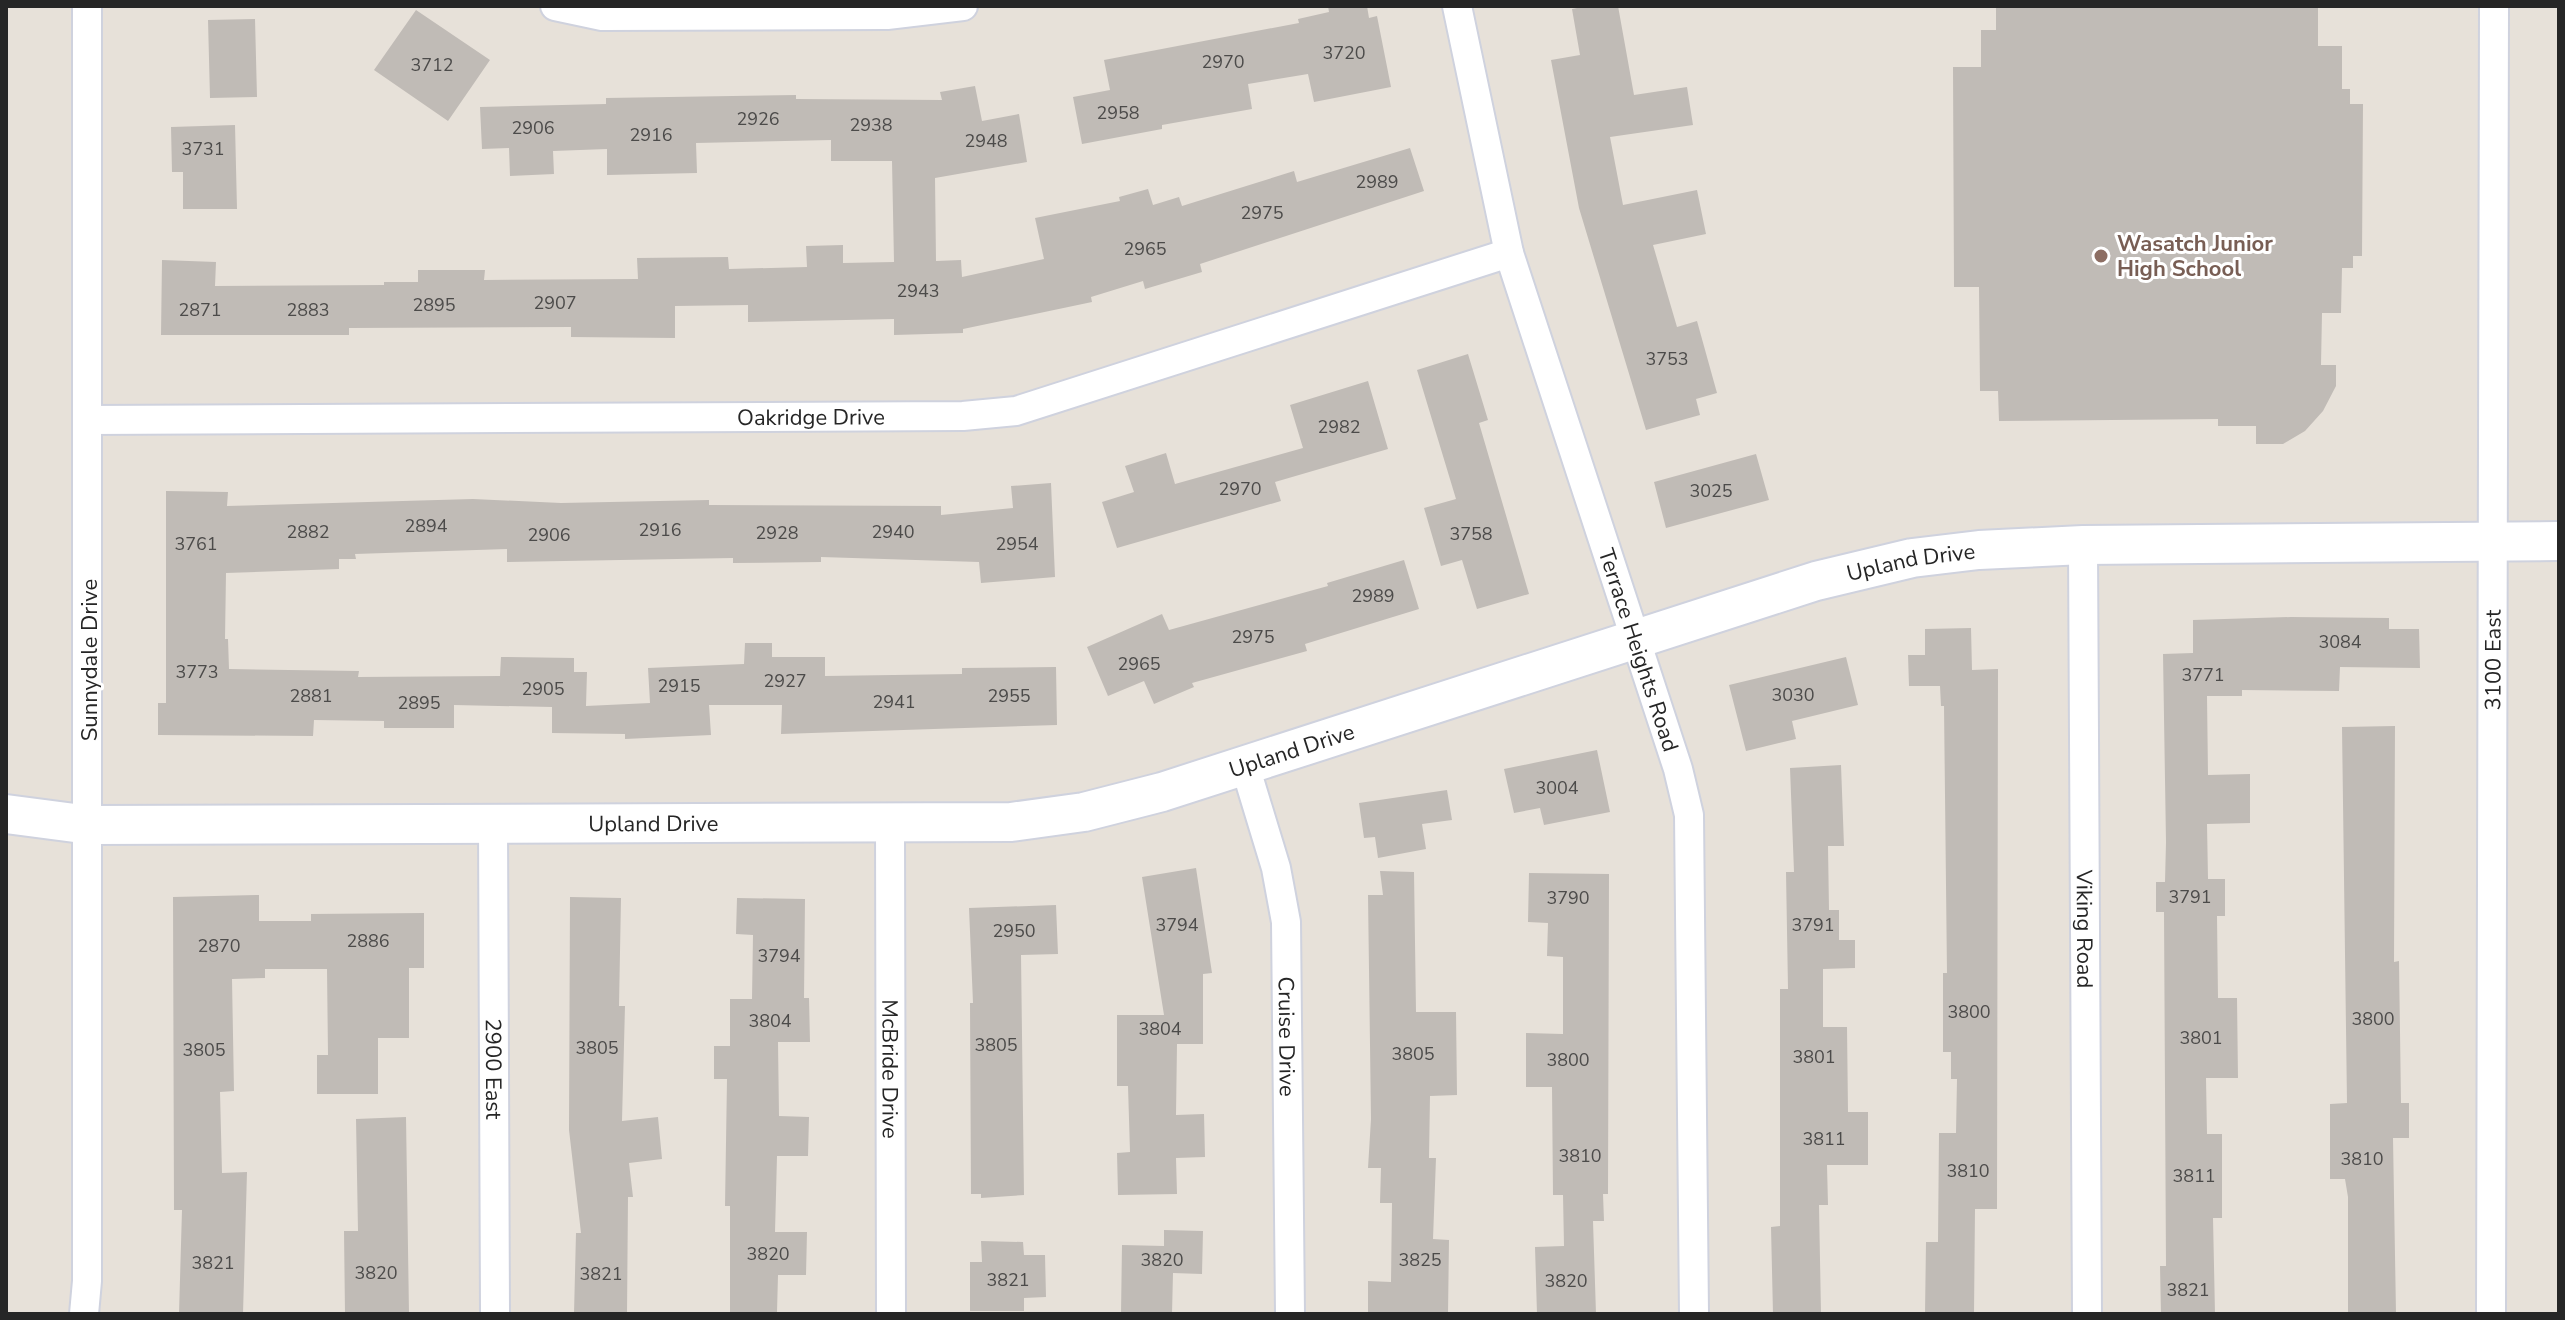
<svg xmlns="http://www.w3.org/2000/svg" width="2565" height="1320" font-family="'Nunito Sans',sans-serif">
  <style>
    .building { fill: #c0bbb6 }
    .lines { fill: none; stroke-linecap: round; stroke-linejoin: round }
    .street-casing { stroke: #cfd2de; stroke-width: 32 }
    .secondary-casing { stroke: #cfd2de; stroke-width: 42 }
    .street { stroke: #fff; stroke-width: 28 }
    .secondary { stroke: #fff; stroke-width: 38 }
    .education-dot { fill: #8d6e63; stroke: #fff; stroke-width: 3 }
    .labels { text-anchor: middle; stroke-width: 6; stroke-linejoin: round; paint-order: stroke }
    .number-label { font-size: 18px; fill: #4c4b4a }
    .education-label { font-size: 22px; font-weight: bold; fill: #785e54; stroke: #fff; text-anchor: start }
    .street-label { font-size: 22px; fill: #262626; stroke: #fff }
  </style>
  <rect width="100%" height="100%" fill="#e7e1d9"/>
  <path class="building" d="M 1328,6 L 1367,6 L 1369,18 L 1377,16 L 1391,87 L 1314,102 L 1308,74 L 1248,84 L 1252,109 L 1162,125 L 1162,129 L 1082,144 L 1073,97 L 1110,90 L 1104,60 L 1299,23 L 1298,19 L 1329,12 Z
    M 1587,6 L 1618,6 L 1634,95 L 1687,87 L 1693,125 L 1610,137 L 1623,205 L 1697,190 L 1706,234 L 1653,245 L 1677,327 L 1697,321 L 1717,393 L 1696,399 L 1700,415 L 1646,430 L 1579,208 L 1551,60 L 1580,55 L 1572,9 Z
    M 1996,6 L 2318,6 L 2318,46 L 2342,46 L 2342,89 L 2350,89 L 2350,104 L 2363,104 L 2362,256 L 2353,256 L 2353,268 L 2342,268 L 2341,313 L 2322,313 L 2321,365 L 2336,365 L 2336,386 L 2323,411 L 2305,431 L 2283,444 L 2256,444 L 2256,426 L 2218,426 L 2218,419 L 1999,421 L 1998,391 L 1980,391 L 1979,287 L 1954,287 L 1953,67 L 1981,67 L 1981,30 L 1996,30 Z
    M 416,10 L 490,60 L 448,121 L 374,70 Z
    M 255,19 L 257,97 L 210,98 L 208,20 Z
    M 975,86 L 982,121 L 1019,114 L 1027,162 L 935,178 L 936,261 L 961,260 L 962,277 L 1044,259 L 1035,218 L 1120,201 L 1119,197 L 1148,189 L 1153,205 L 1179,197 L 1182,206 L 1294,171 L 1297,182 L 1410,148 L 1424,191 L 1200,264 L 1202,272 L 1145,289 L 1143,281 L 1091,297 L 1092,302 L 963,329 L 963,333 L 894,335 L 894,319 L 748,322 L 748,305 L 675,306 L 675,338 L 571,337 L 571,327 L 349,328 L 349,335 L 161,335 L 162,260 L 216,262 L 215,286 L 384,285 L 384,282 L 418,282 L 418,270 L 485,270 L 484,280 L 638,279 L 637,258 L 728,257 L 729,269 L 807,267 L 806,246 L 843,245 L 843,263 L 894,262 L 892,161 L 831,161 L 831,140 L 696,143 L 697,173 L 607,175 L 607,149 L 553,151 L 554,174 L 510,176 L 509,148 L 482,149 L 480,107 L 606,104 L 606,98 L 796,95 L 796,99 L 942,100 L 940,92 Z
    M 235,125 L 237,209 L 183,209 L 183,172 L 172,172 L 171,127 Z
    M 1468,354 L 1488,420 L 1479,423 L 1529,594 L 1477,609 L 1462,560 L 1441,566 L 1424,508 L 1456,499 L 1417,370 Z
    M 1368,381 L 1388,449 L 1275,482 L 1281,501 L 1117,548 L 1102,502 L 1134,492 L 1125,466 L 1166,453 L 1175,484 L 1303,448 L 1290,405 Z
    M 1756,454 L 1769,500 L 1666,528 L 1654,482 Z
    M 1051,483 L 1055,577 L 981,583 L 979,562 L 821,557 L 821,562 L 733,563 L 733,558 L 507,562 L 507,549 L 355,554 L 356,559 L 339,559 L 339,569 L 226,573 L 225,639 L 228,639 L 229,669 L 359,671 L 358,677 L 500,676 L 501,657 L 574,658 L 574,672 L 587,672 L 586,706 L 650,703 L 648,668 L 744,664 L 745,643 L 772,643 L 772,657 L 825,657 L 825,676 L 962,674 L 962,668 L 1056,667 L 1057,725 L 781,734 L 782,705 L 709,705 L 711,735 L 625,739 L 625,734 L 552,733 L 552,707 L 454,705 L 454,728 L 384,728 L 384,721 L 314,720 L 313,736 L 158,735 L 158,703 L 166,703 L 166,491 L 228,492 L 227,506 L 473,499 L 561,503 L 709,500 L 709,505 L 941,506 L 941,515 L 1013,508 L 1011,486 Z
    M 1404,560 L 1419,609 L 1305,644 L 1307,651 L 1192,683 L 1194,687 L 1154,704 L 1144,681 L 1108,696 L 1087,647 L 1162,614 L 1169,630 L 1328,586 L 1327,583 Z
    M 2291,617 L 2389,618 L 2389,629 L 2419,629 L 2420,668 L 2340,667 L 2339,691 L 2242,690 L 2242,696 L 2207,696 L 2208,775 L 2250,774 L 2250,823 L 2207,824 L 2208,879 L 2225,879 L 2225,916 L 2217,916 L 2218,998 L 2237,998 L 2238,1078 L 2206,1078 L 2207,1134 L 2222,1134 L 2222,1218 L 2213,1218 L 2215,1314 L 2161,1314 L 2160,1266 L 2166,1266 L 2164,912 L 2156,912 L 2156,882 L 2165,882 L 2166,842 L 2163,654 L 2193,653 L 2193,620 Z
    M 1971,628 L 1972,670 L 1998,669 L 1997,1209 L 1975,1209 L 1974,1314 L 1925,1314 L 1926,1242 L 1938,1242 L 1939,1133 L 1956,1133 L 1957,1079 L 1951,1079 L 1951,1052 L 1943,1052 L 1943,973 L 1947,973 L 1944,706 L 1941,706 L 1940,686 L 1909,686 L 1908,655 L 1925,655 L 1925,629 Z
    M 1846,657 L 1858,705 L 1792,721 L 1796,739 L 1746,751 L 1729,685 Z
    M 2395,726 L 2394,962 L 2399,961 L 2401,1103 L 2409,1103 L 2409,1138 L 2393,1138 L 2396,1314 L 2348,1314 L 2348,1197 L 2345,1179 L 2330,1179 L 2330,1104 L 2347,1103 L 2342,727 Z
    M 1597,750 L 1610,812 L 1544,825 L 1540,808 L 1514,813 L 1504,769 Z
    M 1841,765 L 1844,846 L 1828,846 L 1829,910 L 1839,910 L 1839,940 L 1855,940 L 1855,968 L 1823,969 L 1823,1027 L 1847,1027 L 1848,1112 L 1868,1112 L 1868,1165 L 1827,1165 L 1828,1205 L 1819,1205 L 1821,1314 L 1773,1314 L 1771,1227 L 1780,1226 L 1780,989 L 1788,989 L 1786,872 L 1794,872 L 1790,768 Z
    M 1447,790 L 1452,820 L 1422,824 L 1426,849 L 1378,858 L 1375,837 L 1364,838 L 1359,803 Z
    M 1196,868 L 1212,973 L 1203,974 L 1203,1044 L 1177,1044 L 1176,1115 L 1204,1114 L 1205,1157 L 1176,1158 L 1177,1194 L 1118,1195 L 1117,1153 L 1130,1152 L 1128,1086 L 1117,1086 L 1117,1015 L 1164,1015 L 1142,877 Z
    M 1380,871 L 1414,872 L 1416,1012 L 1456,1012 L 1457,1095 L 1430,1096 L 1429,1158 L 1436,1158 L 1433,1239 L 1449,1240 L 1448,1314 L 1368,1314 L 1368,1281 L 1391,1282 L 1392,1203 L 1380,1203 L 1381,1168 L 1368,1168 L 1371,1119 L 1368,895 L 1383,895 Z
    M 1529,873 L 1609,874 L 1608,1194 L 1603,1194 L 1604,1221 L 1593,1221 L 1596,1314 L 1537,1314 L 1535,1247 L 1564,1246 L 1563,1195 L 1553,1195 L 1552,1087 L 1526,1087 L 1526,1033 L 1563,1034 L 1563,957 L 1547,956 L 1548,923 L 1528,922 Z
    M 259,895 L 259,921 L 311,921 L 311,914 L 424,913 L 424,968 L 409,968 L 409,1038 L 378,1038 L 378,1094 L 317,1094 L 317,1055 L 328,1055 L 327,969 L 265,969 L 265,978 L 232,979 L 234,1091 L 220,1092 L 222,1173 L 247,1172 L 243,1314 L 179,1314 L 182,1210 L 174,1210 L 173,897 Z
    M 570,897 L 621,898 L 619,1006 L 625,1006 L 622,1121 L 658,1117 L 662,1159 L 629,1163 L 633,1197 L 628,1197 L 627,1314 L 574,1314 L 576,1233 L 581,1233 L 569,1130 Z
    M 737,898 L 805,899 L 804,998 L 809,998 L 810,1042 L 778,1042 L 779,1116 L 809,1117 L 808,1156 L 777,1156 L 775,1232 L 807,1232 L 806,1275 L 778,1275 L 777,1312 L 730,1312 L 730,1206 L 725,1206 L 727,1079 L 714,1079 L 714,1046 L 730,1046 L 730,999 L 752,999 L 753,935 L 736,934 Z
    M 1056,905 L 1058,954 L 1021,955 L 1024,1195 L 981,1198 L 981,1194 L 971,1194 L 970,1003 L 973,1003 L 969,908 Z
    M 406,1117 L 409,1314 L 345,1314 L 344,1231 L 358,1231 L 356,1119 Z
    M 1164,1230 L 1203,1231 L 1202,1274 L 1173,1273 L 1172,1314 L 1121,1314 L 1122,1245 L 1164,1246 Z
    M 981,1241 L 1023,1242 L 1024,1255 L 1045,1255 L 1046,1297 L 1024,1298 L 1024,1311 L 970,1311 L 970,1262 L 982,1262 Z"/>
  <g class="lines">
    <defs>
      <g id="street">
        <path d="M 555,6 L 602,16 L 887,15 L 963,6"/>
        <path id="s1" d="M 1457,6 L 1509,253 L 1678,769 L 1689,815 L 1694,1314"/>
        <path id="s2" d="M 87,420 L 963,416 L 1016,411 L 1509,253"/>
        <path id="s3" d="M 2083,545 L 2087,1314"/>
        <path id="s4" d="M 1245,766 L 1276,868 L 1286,922 L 1290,1314"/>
        <path id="s5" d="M 493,823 L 495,1314"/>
        <path id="s6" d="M 890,823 L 891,1314"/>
        <path d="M 84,1314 L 87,1281 L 87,6"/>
        <path id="s7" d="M 2491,1314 L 2494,6"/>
      </g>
      <g id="secondary">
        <path id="s8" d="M 6,814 L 90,825 L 1011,822 L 1084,812 L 1162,792 L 1816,581 L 1912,558 L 1979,550 L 2083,545 L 2559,541"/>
      </g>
    </defs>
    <use href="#street" class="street-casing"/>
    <use href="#secondary" class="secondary-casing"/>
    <use href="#street" class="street"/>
    <use href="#secondary" class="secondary"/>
  </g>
  <circle class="education-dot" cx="2101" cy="256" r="8"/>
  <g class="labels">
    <g class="number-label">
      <text x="1344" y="59">3720</text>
      <text x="1223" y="68">2970</text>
      <text x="432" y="71">3712</text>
      <text x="1118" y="119">2958</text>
      <text x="758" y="125">2926</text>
      <text x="871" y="131">2938</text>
      <text x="533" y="134">2906</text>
      <text x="651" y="141">2916</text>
      <text x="986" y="147">2948</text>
      <text x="203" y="155">3731</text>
      <text x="1377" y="188">2989</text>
      <text x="1262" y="219">2975</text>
      <text x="1145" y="255">2965</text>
      <text x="918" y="297">2943</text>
      <text x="555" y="309">2907</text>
      <text x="434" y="311">2895</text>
      <text x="200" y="316">2871</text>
      <text x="308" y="316">2883</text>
      <text x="1667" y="365">3753</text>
      <text x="1339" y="433">2982</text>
      <text x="1240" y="495">2970</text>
      <text x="1711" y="497">3025</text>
      <text x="426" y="532">2894</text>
      <text x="660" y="536">2916</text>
      <text x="308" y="538">2882</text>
      <text x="893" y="538">2940</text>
      <text x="777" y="539">2928</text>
      <text x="1471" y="540">3758</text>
      <text x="549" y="541">2906</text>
      <text x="196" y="550">3761</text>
      <text x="1017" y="550">2954</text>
      <text x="1373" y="602">2989</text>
      <text x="1253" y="643">2975</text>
      <text x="2340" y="648">3084</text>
      <text x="1139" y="670">2965</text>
      <text x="197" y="678">3773</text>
      <text x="2203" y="681">3771</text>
      <text x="785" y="687">2927</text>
      <text x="679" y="692">2915</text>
      <text x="543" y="695">2905</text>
      <text x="1793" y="701">3030</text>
      <text x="311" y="702">2881</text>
      <text x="1009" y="702">2955</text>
      <text x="894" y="708">2941</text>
      <text x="419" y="709">2895</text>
      <text x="1557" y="794">3004</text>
      <text x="2190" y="903">3791</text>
      <text x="1568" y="904">3790</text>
      <text x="1177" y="931">3794</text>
      <text x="1813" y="931">3791</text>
      <text x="1014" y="937">2950</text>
      <text x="368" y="947">2886</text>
      <text x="219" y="952">2870</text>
      <text x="779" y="962">3794</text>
      <text x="1969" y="1018">3800</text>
      <text x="2373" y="1025">3800</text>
      <text x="770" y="1027">3804</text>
      <text x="1160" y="1035">3804</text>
      <text x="2201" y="1044">3801</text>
      <text x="996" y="1051">3805</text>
      <text x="597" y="1054">3805</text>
      <text x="204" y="1056">3805</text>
      <text x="1413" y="1060">3805</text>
      <text x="1814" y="1063">3801</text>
      <text x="1568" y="1066">3800</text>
      <text x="1824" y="1145">3811</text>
      <text x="1580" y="1162">3810</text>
      <text x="2362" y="1165">3810</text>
      <text x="1968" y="1177">3810</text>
      <text x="2194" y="1182">3811</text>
      <text x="768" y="1260">3820</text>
      <text x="1162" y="1266">3820</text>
      <text x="1420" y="1266">3825</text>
      <text x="213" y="1269">3821</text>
      <text x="376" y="1279">3820</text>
      <text x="601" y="1280">3821</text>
      <text x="1008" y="1286">3821</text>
      <text x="1566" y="1287">3820</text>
      <text x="2188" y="1296">3821</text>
    </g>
    <g class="education-label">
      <text x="2117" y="251">Wasatch Junior<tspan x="2117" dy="25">High School</tspan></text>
    </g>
    <g class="street-label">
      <text dy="8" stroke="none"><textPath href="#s2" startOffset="724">Oakridge Drive</textPath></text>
      <text dy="8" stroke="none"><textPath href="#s8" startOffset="1944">Upland Drive</textPath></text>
      <text dy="8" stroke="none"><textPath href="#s1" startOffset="670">Terrace Heights Road</textPath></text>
      <text transform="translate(89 660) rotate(-90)" y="8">Sunnydale Drive</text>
      <text dy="8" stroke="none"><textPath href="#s7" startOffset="654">3100 East</textPath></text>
      <text dy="8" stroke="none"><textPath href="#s8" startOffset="1296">Upland Drive</textPath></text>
      <text dy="8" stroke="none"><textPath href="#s8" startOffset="648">Upland Drive</textPath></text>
      <text dy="8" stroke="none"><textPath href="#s3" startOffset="384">Viking Road</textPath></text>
      <text dy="8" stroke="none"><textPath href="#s4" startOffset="276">Cruise Drive</textPath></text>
      <text dy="8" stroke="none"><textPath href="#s5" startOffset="246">2900 East</textPath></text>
      <text dy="8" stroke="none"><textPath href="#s6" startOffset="246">McBride Drive</textPath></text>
    </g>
  </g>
  <rect width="2565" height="1320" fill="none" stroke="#262626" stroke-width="16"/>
</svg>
